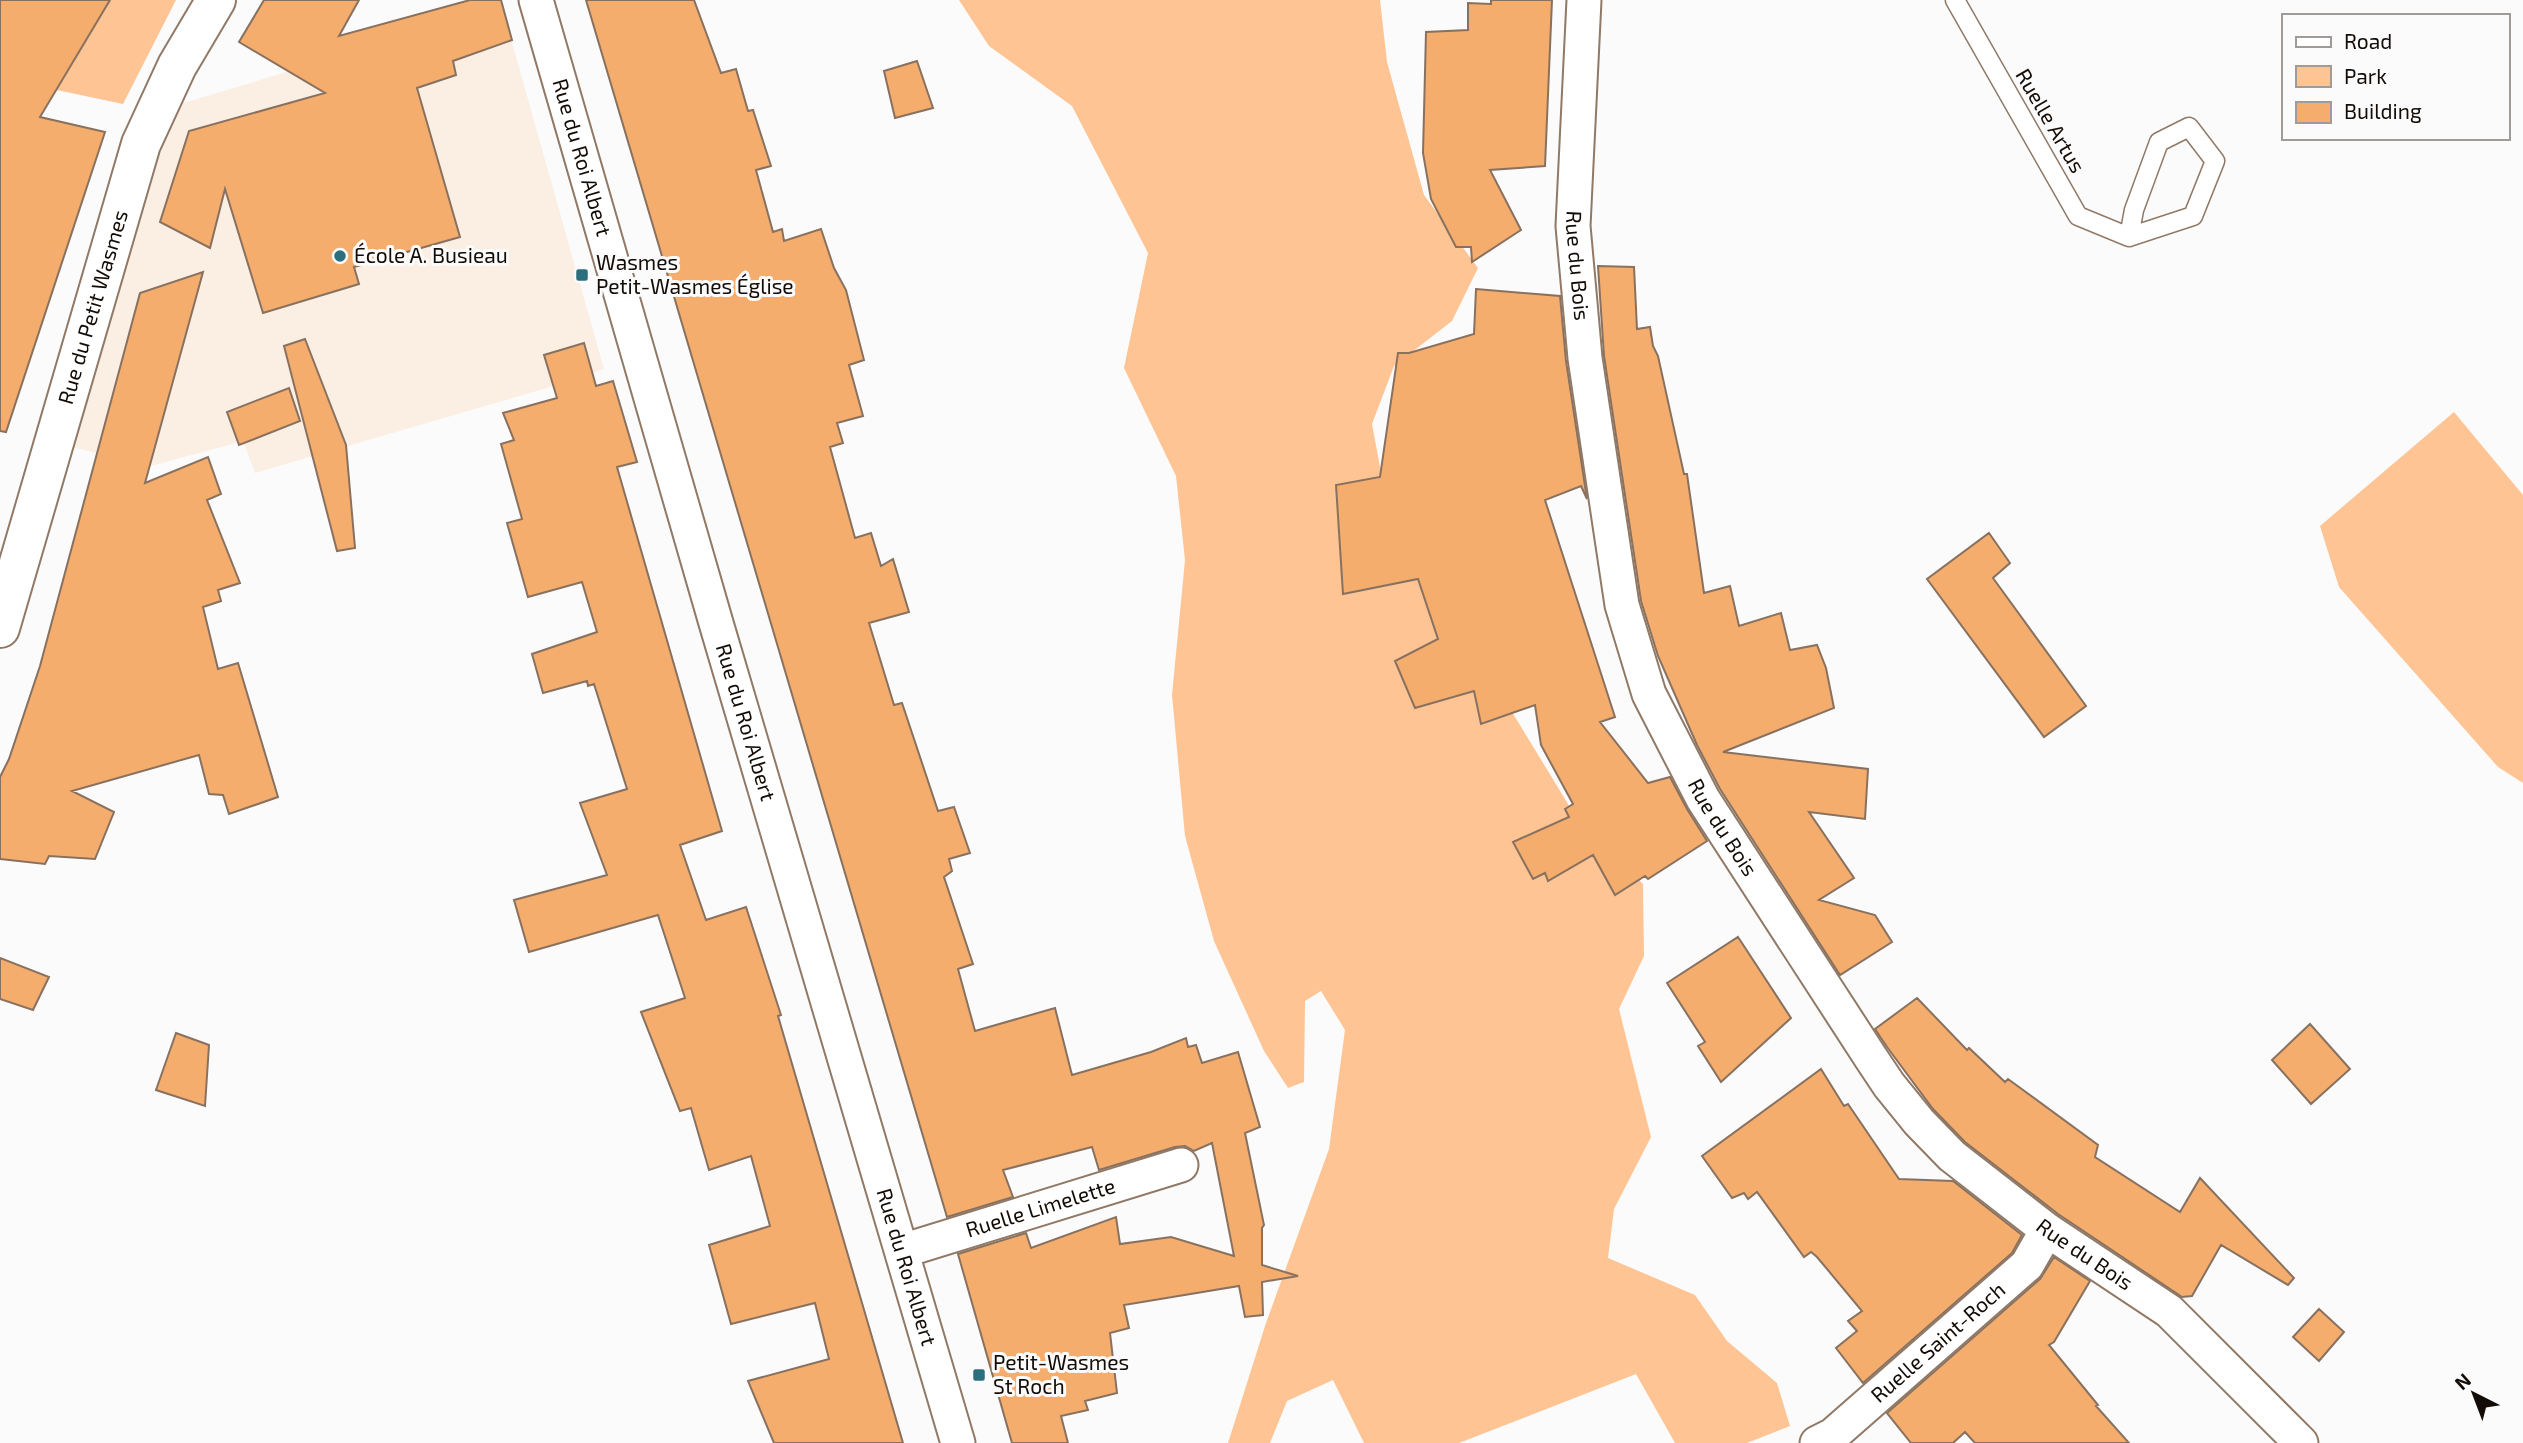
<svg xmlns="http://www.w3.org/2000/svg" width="2523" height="1443" font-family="'Exo 2',sans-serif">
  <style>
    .built { fill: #fbeee3 }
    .green { fill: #fec494 }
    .building { fill: #f5ad6e; stroke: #88715f; stroke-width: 2 }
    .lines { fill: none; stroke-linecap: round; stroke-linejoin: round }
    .lane-casing { stroke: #907966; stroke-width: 21 }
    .street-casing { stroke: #907966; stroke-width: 37 }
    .secondary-casing { stroke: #907966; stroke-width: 42 }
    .lane { stroke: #fff; stroke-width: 18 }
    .street { stroke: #fff; stroke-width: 33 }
    .secondary { stroke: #fff; stroke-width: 38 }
    .poi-dot { fill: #2b6f7f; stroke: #fbfbfb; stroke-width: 2.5 }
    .labels { text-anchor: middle; stroke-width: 6; stroke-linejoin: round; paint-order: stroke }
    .street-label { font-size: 21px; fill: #130b05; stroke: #fbfbfb }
    .poi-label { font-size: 21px; fill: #130b05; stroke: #fbfbfb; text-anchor: start }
  </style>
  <rect width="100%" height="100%" fill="#fbfbfb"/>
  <path class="built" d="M 500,0 L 604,369 L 567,382 L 255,473 L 243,441 L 151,466 L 54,443 L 157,111 L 423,31 Z"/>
  <path class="green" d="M 100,0 L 176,0 L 123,104 L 0,78 L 0,10 Z
    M 959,0 L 1380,0 L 1387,62 L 1424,195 L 1478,268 L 1452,321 L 1394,366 L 1372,424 L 1383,483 L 1470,643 L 1579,822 L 1643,884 L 1644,956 L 1619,1009 L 1651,1137 L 1614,1209 L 1608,1258 L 1695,1295 L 1727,1341 L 1777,1383 L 1790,1426 L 1747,1443 L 1675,1443 L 1636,1374 L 1459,1443 L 1364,1443 L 1333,1380 L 1287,1401 L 1270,1443 L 1228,1443 L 1266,1323 L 1329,1149 L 1345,1030 L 1321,991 L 1305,1001 L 1304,1082 L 1288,1088 L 1264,1051 L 1214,941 L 1185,836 L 1172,695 L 1185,560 L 1176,476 L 1124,368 L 1148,253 L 1072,106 L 989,46 Z
    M 2454,412 L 2523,495 L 2523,783 L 2498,767 L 2339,587 L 2320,526 Z"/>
  <path class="building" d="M 0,0 L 110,0 L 40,117 L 105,132 L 6,432 L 0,431 Z
    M 264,0 L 359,0 L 339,36 L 470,0 L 501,0 L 512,40 L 453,61 L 456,75 L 417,88 L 460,237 L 354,267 L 359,284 L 263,313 L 225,189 L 210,248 L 160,222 L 189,131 L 325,93 L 239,42 Z
    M 586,0 L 694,0 L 721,73 L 736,69 L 748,111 L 753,110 L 771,166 L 756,170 L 773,232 L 782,229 L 784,241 L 821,229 L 834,268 L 846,290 L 864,360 L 849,365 L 863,416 L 837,423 L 843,443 L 830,447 L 855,538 L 871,533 L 881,566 L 893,559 L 909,612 L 869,623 L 894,705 L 902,703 L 938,811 L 954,807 L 970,853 L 949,859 L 952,871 L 944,877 L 973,964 L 958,969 L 975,1031 L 1055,1008 L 1072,1075 L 1151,1052 L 1186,1038 L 1188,1047 L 1196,1045 L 1202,1063 L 1238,1052 L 1260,1127 L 1245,1133 L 1264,1225 L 1262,1228 L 1262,1265 L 1298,1276 L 1262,1282 L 1263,1315 L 1245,1317 L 1239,1286 L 1124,1305 L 1129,1328 L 1110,1333 L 1117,1393 L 1085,1401 L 1088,1410 L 1061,1416 L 1068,1443 L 1012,1443 L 958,1254 L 1026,1233 L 1031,1248 L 1116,1217 L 1120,1244 L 1171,1237 L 1234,1256 L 1212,1143 L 1194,1151 L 1185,1146 L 1175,1147 L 1099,1170 L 1092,1147 L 1003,1170 L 1013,1197 L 947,1217 Z
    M 1491,0 L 1552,0 L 1545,166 L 1490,170 L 1521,230 L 1472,262 L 1471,247 L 1456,247 L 1431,199 L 1423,153 L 1426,32 L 1468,30 L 1468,3 L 1491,4 Z
    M 917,61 L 933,108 L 895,118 L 884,71 Z
    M 1598,266 L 1634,267 L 1637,329 L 1650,327 L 1653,346 L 1658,356 L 1684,474 L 1687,474 L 1704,593 L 1730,586 L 1739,626 L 1781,613 L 1790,650 L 1817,645 L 1826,668 L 1834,708 L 1723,752 L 1868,769 L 1865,819 L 1809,812 L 1854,878 L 1819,900 L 1875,915 L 1892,942 L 1840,975 L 1720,789 L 1697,745 L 1658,656 L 1641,601 L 1604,356 Z
    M 203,272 L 145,483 L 208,457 L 221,494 L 207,500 L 240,583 L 218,590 L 221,601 L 203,607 L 218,669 L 238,663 L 278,797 L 229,814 L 223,795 L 209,794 L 199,755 L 72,791 L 114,812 L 95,859 L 49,856 L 45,864 L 0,859 L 0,777 L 9,759 L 40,666 L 140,293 Z
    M 1476,289 L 1560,296 L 1566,361 L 1587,499 L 1581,486 L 1545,500 L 1615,717 L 1600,722 L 1648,783 L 1670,777 L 1687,809 L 1707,841 L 1648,879 L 1645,876 L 1615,895 L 1593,855 L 1548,881 L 1545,873 L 1533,879 L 1513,842 L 1569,817 L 1565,809 L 1573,804 L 1541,745 L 1535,705 L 1481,724 L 1474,691 L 1415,708 L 1395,661 L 1438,639 L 1418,579 L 1343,594 L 1336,485 L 1380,477 L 1398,353 L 1409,353 L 1474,334 Z
    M 305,339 L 346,445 L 355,548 L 337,551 L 284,346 Z
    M 584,343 L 596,386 L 613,381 L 637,462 L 617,467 L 722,831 L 680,845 L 706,920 L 746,907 L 781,1015 L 778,1016 L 903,1443 L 774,1443 L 748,1381 L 829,1359 L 815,1303 L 731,1324 L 709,1245 L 770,1226 L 751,1156 L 709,1170 L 691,1108 L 680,1111 L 641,1012 L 685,998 L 658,915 L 529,952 L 514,900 L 607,875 L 580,803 L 627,789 L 594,684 L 588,686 L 587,681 L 543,693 L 532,654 L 597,632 L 582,582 L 528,597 L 507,523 L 522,519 L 501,444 L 514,440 L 503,413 L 557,398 L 544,355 Z
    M 289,388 L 300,421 L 239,445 L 227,412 Z
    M 1989,533 L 2010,563 L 1993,578 L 2086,706 L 2044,737 L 1927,579 Z
    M 1738,937 L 1791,1018 L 1721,1082 L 1698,1046 L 1705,1042 L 1667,983 Z
    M 0,958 L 49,977 L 33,1010 L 0,999 Z
    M 1917,998 L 1967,1050 L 1969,1048 L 2005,1082 L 2008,1079 L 2098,1145 L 2095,1157 L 2180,1212 L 2200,1178 L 2294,1278 L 2288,1285 L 2221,1245 L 2192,1296 L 2182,1297 L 2058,1214 L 1965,1142 L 1933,1109 L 1887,1047 L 1875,1029 Z
    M 2310,1024 L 2350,1069 L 2311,1104 L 2272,1060 Z
    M 176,1033 L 209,1045 L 205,1106 L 156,1090 Z
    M 1821,1069 L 1844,1106 L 1848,1104 L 1899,1179 L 1953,1181 L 2022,1235 L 2012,1253 L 1863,1383 L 1836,1348 L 1857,1331 L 1848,1321 L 1862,1311 L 1817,1257 L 1811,1252 L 1804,1257 L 1757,1192 L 1748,1199 L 1744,1193 L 1732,1198 L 1702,1156 Z
    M 2054,1257 L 2090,1281 L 2054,1342 L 2049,1345 L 2098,1405 L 2096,1406 L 2129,1443 L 1975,1443 L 1965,1432 L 1953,1443 L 1911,1443 L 1887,1413 L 2040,1279 Z
    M 2319,1309 L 2344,1332 L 2319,1361 L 2293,1337 Z"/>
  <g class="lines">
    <defs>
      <path id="lane" d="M 1955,0 L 2078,216 L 2129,237 L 2193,216 L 2215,161 L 2189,127 L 2159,142 L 2134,210 L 2129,237"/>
      <g id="street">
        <path id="s1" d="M 536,0 L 716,623 L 958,1443"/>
        <path id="s2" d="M 1584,0 L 1573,226 L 1585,358 L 1622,605 L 1649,694 L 1703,799 L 1871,1058 L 1889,1085 L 1919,1122 L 1952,1156 L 2047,1230 L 2169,1311 L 2301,1443"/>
        <path id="s3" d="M 902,1251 L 1181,1165"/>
        <path id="s4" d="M 1817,1443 L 1833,1435 L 2027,1265 L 2047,1230"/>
      </g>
      <g id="secondary">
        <path id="s5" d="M 0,628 L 141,144 L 177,66 L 216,0"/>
      </g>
    </defs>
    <use href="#lane" class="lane-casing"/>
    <use href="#street" class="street-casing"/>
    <use href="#secondary" class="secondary-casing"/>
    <use href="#lane" class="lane"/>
    <use href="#street" class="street"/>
    <use href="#secondary" class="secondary"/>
  </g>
  <g class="poi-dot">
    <circle cx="340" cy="256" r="7"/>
    <rect x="575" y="268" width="14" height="14" rx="3.5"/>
    <rect x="972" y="1368" width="14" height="14" rx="3.5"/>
  </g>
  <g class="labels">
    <g class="street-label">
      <text transform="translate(2050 121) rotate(60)" y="7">Ruelle Artus</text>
      <text dy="7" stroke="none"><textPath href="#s1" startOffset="164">Rue du Roi Albert</textPath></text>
      <text dy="7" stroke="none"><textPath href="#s2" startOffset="266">Rue du Bois</textPath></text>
      <text dy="7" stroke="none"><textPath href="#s5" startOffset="334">Rue du Petit Wasmes</textPath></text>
      <text dy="7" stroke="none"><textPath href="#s1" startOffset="752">Rue du Roi Albert</textPath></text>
      <text dy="7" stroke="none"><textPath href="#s2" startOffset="854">Rue du Bois</textPath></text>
      <text dy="7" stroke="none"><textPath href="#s3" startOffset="145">Ruelle Limelette</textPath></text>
      <text dy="7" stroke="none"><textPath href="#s2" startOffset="1421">Rue du Bois</textPath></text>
      <text dy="7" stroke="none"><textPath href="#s1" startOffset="1320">Rue du Roi Albert</textPath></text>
      <text dy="7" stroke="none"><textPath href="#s4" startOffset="158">Ruelle Saint-Roch</textPath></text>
    </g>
    <g class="poi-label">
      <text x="354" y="263">École A. Busieau</text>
      <text x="596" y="270">Wasmes<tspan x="596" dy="24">Petit-Wasmes Église</tspan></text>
      <text x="993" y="1370">Petit-Wasmes<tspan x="993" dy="24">St Roch</tspan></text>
    </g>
  </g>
  <rect x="2282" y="14" width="228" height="126" fill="#fbfbfb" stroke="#9e9b99" stroke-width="2"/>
  <rect x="2296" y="37" width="35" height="10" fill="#ffffff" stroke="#9e9b99" stroke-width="2"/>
  <text x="2344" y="49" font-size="21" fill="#130b05">Road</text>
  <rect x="2296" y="66" width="35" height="21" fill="#fec494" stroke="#9e9b99" stroke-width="2"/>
  <text x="2344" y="84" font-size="21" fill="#130b05">Park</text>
  <rect x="2296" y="102" width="35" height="21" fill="#f5ad6e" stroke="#9e9b99" stroke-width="2"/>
  <text x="2344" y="119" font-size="21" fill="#130b05">Building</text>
  <g transform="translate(2474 1394) rotate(318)" stroke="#fbfbfb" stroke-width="5" paint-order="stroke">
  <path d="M0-5L12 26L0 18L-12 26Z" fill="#130b05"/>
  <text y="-10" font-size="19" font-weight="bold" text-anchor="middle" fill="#130b05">N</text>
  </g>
</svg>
